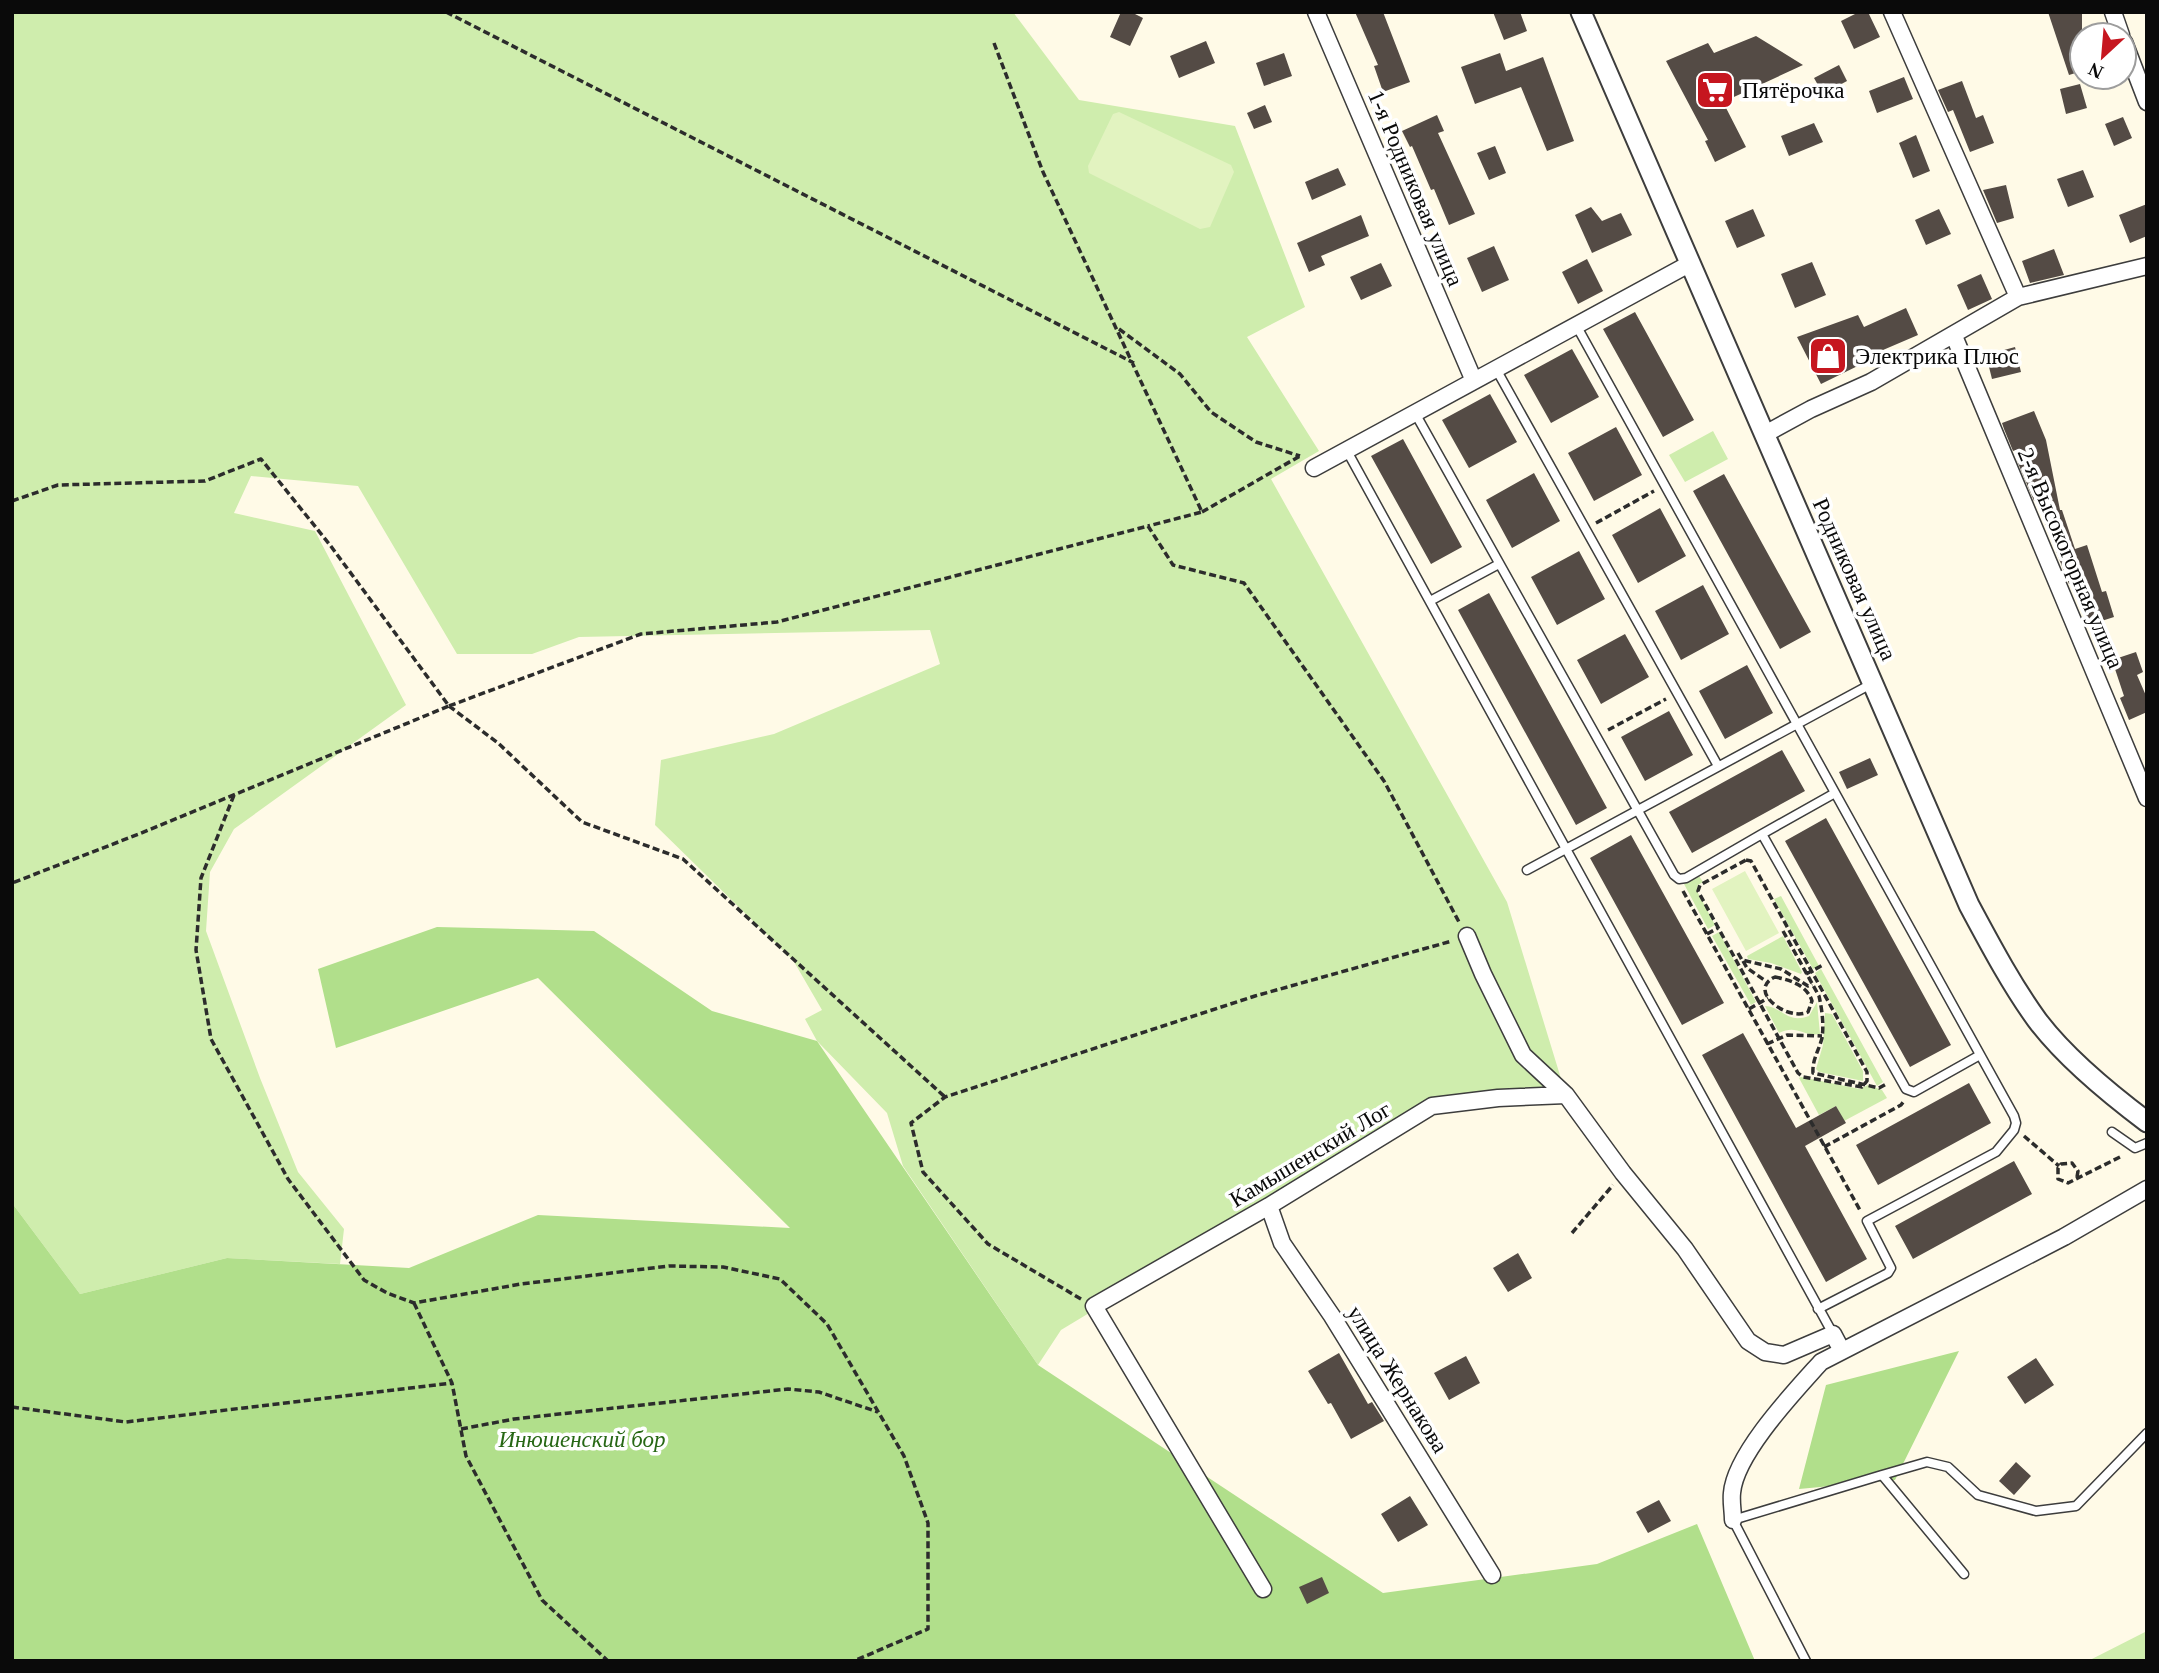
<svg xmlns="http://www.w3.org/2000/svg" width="2159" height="1673" font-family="Georgia,serif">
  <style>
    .green { fill: #cfedad }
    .forest { fill: #b1df8b }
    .pitch { fill: #e2f3c0 }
    .building { fill: #544b45 }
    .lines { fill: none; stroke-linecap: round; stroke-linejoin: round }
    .service-casing { stroke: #3d3d3d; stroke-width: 11 }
    .minor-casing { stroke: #3d3d3d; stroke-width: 19 }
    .tertiary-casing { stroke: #3d3d3d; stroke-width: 23 }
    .path { stroke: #2c2c2c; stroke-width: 3.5; stroke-dasharray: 7 3.5; stroke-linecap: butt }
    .service { stroke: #fff; stroke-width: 8 }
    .minor { stroke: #fff; stroke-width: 16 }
    .tertiary { stroke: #fff; stroke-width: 19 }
    .labels { text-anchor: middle; stroke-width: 7; stroke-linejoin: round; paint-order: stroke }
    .poi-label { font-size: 23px; fill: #0a0a0a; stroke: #fff; text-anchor: start }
    .street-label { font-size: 23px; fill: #0a0a0a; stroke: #fff }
    .park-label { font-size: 23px; font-style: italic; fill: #276715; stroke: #fff }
  </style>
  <rect width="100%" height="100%" fill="#fffae7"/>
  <path class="green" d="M 12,12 L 1013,12 L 1079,100 L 1235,126 L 1305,307 L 1247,337 L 1319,451 L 1271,479 L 1507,902 L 1566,1095 L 1432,1106 L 1061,1330 L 1038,1365 L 903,1166 L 887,1113 L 817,1041 L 805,1019 L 822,1010 L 793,960 L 655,825 L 661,760 L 774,734 L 940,664 L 930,630 L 579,637 L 532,654 L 457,654 L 358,486 L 251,476 L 234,513 L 315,531 L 406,705 L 234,829 L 210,872 L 206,931 L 260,1078 L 298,1172 L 344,1229 L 340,1264 L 227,1258 L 80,1294 L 12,1203 Z
    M 1713,431 L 1728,459 L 1685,482 L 1669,455 Z
    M 1699,876 L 1703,882 L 1698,885 L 1697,891 L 1715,925 L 1708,929 L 1684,884 Z
    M 1781,896 L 1819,966 L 1813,969 L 1774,899 Z
    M 1719,932 L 1756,1002 L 1751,1005 L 1712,936 Z
    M 1783,936 L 1802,972 L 1801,974 L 1771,963 L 1748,959 L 1747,956 Z
    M 1821,969 L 1883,1082 L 1877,1086 L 1815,973 Z
    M 1817,1002 L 1820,1034 C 1803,1037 1797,1024 1779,1033 L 1765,1006 C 1783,1007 1786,1024 1809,1016 Z
    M 1825,1013 L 1832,1014 L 1863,1071 L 1863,1081 L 1819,1072 L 1816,1069 L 1823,1045 Z
    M 1801,1077 L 1860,1089 L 1868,1085 L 1882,1090 L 1887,1098 L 1844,1121 L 1836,1106 L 1819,1115 L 1799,1078 Z
    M 2147,1631 L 2147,1661 L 2088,1661 Z"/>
  <path class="forest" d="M 437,927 L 594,931 L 712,1011 L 817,1041 L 1038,1365 L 1383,1593 L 1597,1564 L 1697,1524 L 1755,1661 L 12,1661 L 12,1203 L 80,1294 L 227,1258 L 409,1268 L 538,1215 L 790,1228 L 538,978 L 336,1048 L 318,969 Z
    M 1959,1351 L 1895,1480 L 1799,1489 L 1826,1385 Z"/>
  <path class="pitch" d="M 1119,112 L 1231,165 L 1234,172 L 1210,227 L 1200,229 L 1089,173 L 1088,166 L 1113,114 Z
    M 1745,871 L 1779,933 L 1746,951 L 1712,889 Z"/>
  <path class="building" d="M 1121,12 L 1131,12 L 1143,18 L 1130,46 L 1110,37 Z
    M 1355,12 L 1383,12 L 1410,82 L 1383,92 L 1374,66 L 1378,65 Z
    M 1493,12 L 1520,12 L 1527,31 L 1504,40 Z
    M 1859,12 L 1868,12 L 1880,37 L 1854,49 L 1841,21 Z
    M 2048,12 L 2082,12 L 2082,71 L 2069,75 Z
    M 1756,36 L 1803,65 L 1723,102 L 1746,147 L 1715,162 L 1705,141 L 1708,140 L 1666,61 L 1708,43 L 1714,53 Z
    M 1206,41 L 1215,63 L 1179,78 L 1170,56 Z
    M 1284,53 L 1292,76 L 1264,86 L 1256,63 Z
    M 1500,53 L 1506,71 L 1543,57 L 1574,141 L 1547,151 L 1521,87 L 1475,104 L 1461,67 Z
    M 1839,65 L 1847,81 L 1823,94 L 1814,78 Z
    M 1904,77 L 1913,99 L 1877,113 L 1869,91 Z
    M 1962,81 L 1976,118 L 1983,115 L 1994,143 L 1970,152 L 1953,110 L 1948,112 L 1938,90 Z
    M 2080,84 L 2087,108 L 2066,114 L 2060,89 Z
    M 1265,105 L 1272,122 L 1254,129 L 1247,113 Z
    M 1437,115 L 1444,131 L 1438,133 L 1475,214 L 1449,225 L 1434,189 L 1431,190 L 1412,146 L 1410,147 L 1402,131 Z
    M 2123,117 L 2132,138 L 2114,146 L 2105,124 Z
    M 1814,123 L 1823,142 L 1789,156 L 1781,136 Z
    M 1916,135 L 1930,171 L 1913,178 L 1899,143 Z
    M 1495,146 L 1506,173 L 1489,180 L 1477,153 Z
    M 1338,168 L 1346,185 L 1312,200 L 1305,182 Z
    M 2083,170 L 2094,197 L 2068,207 L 2057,179 Z
    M 2006,185 L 2014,218 L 1997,223 L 1983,190 Z
    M 2147,204 L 2147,236 L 2130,243 L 2119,215 Z
    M 1591,207 L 1602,221 L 1621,213 L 1632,235 L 1592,253 L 1575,215 Z
    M 1753,209 L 1765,236 L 1737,248 L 1725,221 Z
    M 1939,209 L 1951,234 L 1926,245 L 1915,220 Z
    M 1361,215 L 1369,236 L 1321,256 L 1325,265 L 1309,272 L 1297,243 Z
    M 1494,246 L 1509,280 L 1482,292 L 1467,258 Z
    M 2054,249 L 2064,275 L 2030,283 L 2022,261 Z
    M 1587,259 L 1603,291 L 1578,304 L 1562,272 Z
    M 1812,262 L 1826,295 L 1795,308 L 1781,274 Z
    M 1381,263 L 1392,286 L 1361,300 L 1350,277 Z
    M 1981,274 L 1992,299 L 1968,310 L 1957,285 Z
    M 1906,308 L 1918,335 L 1876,353 L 1878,356 L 1821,384 L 1797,337 L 1858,315 L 1864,327 Z
    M 1635,312 L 1694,420 L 1663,437 L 1603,329 Z
    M 2015,347 L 2021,372 L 1992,379 L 1986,355 Z
    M 1572,349 L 1599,397 L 1551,423 L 1524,375 Z
    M 1490,394 L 1517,442 L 1469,468 L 1442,420 Z
    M 2034,411 L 2046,440 L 2060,510 L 2062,510 L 2075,549 L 2087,545 L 2102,592 L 2106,591 L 2114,617 L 2089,625 L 2076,581 L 2069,584 L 2036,500 L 2034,501 L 2018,463 L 2016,450 L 2013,451 L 2004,429 L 2002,423 Z
    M 1616,427 L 1642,475 L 1594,501 L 1568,453 Z
    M 1403,439 L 1462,547 L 1431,564 L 1371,456 Z
    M 1534,473 L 1560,521 L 1512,548 L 1486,500 Z
    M 1724,474 L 1811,632 L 1780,649 L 1693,491 Z
    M 1660,508 L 1686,556 L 1638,583 L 1612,535 Z
    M 1579,551 L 1605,599 L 1557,625 L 1531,577 Z
    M 1703,585 L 1729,634 L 1681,660 L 1655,611 Z
    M 1489,593 L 1607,808 L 1576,825 L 1458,610 Z
    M 1625,634 L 1649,677 L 1601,704 L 1577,660 Z
    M 2136,652 L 2143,672 L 2137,675 L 2147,698 L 2147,712 L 2129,720 L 2120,698 L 2124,696 L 2112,660 Z
    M 1747,665 L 1773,713 L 1725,739 L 1699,691 Z
    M 1669,711 L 1693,755 L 1645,781 L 1621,737 Z
    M 1782,750 L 1805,791 L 1692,853 L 1669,812 Z
    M 1870,758 L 1878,775 L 1847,789 L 1839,772 Z
    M 1826,818 L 1951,1045 L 1910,1067 L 1785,841 Z
    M 1631,835 L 1724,1003 L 1682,1025 L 1590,858 Z
    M 1743,1033 L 1796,1128 L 1836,1106 L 1846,1123 L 1805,1146 L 1867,1259 L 1826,1282 L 1702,1055 Z
    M 1969,1083 L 1991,1123 L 1878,1185 L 1856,1145 Z
    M 2014,1161 L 2032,1194 L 1913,1259 L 1895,1226 Z
    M 1518,1253 L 1532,1278 L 1508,1292 L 1493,1268 Z
    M 1339,1353 L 1368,1404 L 1372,1402 L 1384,1421 L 1351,1439 L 1331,1403 L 1328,1404 L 1308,1371 Z
    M 1466,1356 L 1480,1383 L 1449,1400 L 1434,1373 Z
    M 2036,1358 L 2054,1385 L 2025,1404 L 2007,1377 Z
    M 2016,1462 L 2031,1476 L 2014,1495 L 1999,1481 Z
    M 1410,1496 L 1428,1525 L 1398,1542 L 1381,1514 Z
    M 1659,1500 L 1671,1521 L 1648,1533 L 1636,1512 Z
    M 1322,1577 L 1329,1593 L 1307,1604 L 1299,1587 Z"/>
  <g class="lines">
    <defs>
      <path id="service" d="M 1576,325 L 2014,1116 L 2016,1123 L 2014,1130 L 1996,1152 L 1867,1221 L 1891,1268 L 1888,1273 L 1818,1309
        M 1496,369 L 1718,766
        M 1415,413 L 1674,875 L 1679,879 L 1686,878 L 1762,834
        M 1347,451 L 1833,1334
        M 1430,601 L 1499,564
        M 1835,793 L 1762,834 L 1906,1089 L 1914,1092 L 1980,1055
        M 1527,870 L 1873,683
        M 2112,1132 L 2135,1148 L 2147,1143
        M 1882,1475 L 1927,1462 L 1948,1467 L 1978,1495 L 2036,1511 L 2076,1506 L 2147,1433
        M 1806,1661 L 1733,1520 L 1882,1475 L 1964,1574"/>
      <path id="minor" d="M 1316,12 L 1474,381
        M 1892,12 L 2018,297
        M 2113,12 L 2121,35
        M 2124,42 L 2147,102
        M 1954,336 L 2147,798
        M 1765,434 L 1811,409 L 1871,382 L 2018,297 L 2147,266
        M 1314,468 L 1691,263
        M 1467,936 L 1483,974 L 1523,1055 L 1566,1095 L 1623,1173 L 1685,1249 L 1748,1341 L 1765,1352 L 1784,1355 L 1833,1334 L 1842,1351
        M 1269,1206 L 1282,1243 L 1332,1316 L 1492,1575
        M 1733,1520 C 1733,1511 1731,1502 1732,1493 C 1735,1454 1795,1391 1821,1362 L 2064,1237 L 2147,1189
        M 1263,1589 L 1094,1306 L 1269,1206 L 1432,1106 L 1498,1098 L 1566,1095"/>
      <path id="tertiary" d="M 1581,12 L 1969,905 C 1990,944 2011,984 2037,1020 C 2064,1056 2111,1095 2147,1122"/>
    </defs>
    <use href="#service" class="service-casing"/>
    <use href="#minor" class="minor-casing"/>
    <use href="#tertiary" class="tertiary-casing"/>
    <path class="path" d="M 446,12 L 1134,363
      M 994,43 L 1043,172 L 1202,512 L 1148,526
      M 1119,329 L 1180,374 L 1211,412 L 1256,442 L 1300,456
      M 12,501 L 58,485 L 205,481 L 261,459 L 330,545 L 449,706 L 139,834 L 12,883
      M 1202,512 L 1300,456
      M 1596,523 L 1654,491
      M 449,706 L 641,634 L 777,622 L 1148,526 L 1173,565 L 1244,583 L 1384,781 L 1459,922
      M 449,706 L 498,743 L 582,822 L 683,859 L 945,1097
      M 1608,730 L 1666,699
      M 234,795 L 201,878 L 196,950 L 211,1039 L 288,1179 L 364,1280 L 387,1293 L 414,1303 L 521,1284 L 669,1266 L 723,1267 L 780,1279 L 827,1324 L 904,1456 L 928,1523 L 928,1629 L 854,1661
      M 1746,860 L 1751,861 L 1867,1072 L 1867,1081 L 1862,1087 L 1803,1077 L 1798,1073 L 1698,891 L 1700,885 Z
      M 1683,891 L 1861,1212
      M 1783,931 L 1819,996 C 1822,1009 1824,1025 1822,1038 C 1819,1050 1812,1060 1813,1073 L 1879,1088 L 1888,1083
      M 1707,934 L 1718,928
      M 1738,953 L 1742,960 L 1781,969 L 1808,986 L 1812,984
      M 1743,961 L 1747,968 L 1767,982
      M 1806,974 L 1823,965
      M 1775,977 C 1790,980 1807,985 1812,1001 L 1808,1012 C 1787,1022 1746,990 1775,977 Z
      M 1749,1009 L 1768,998
      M 1767,1044 L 1787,1035 L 1822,1036
      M 2024,1136 L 2059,1166
      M 1824,1147 L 1901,1105 L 1904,1101
      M 2077,1177 L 2078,1171 L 2072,1163 L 2061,1164 L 2058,1168 L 2058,1179 L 2068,1183 L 2122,1156
      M 1572,1233 L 1613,1185
      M 1081,1299 L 988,1244 L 923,1172 L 911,1123 L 945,1097 L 1255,996 L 1452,941
      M 414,1303 L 452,1383 L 466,1456 L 542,1600 L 608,1661
      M 12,1407 L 126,1422 L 452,1383
      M 461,1429 L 514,1419 L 788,1389 L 819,1392 L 878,1412"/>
    <use href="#service" class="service"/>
    <use href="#minor" class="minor"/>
    <use href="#tertiary" class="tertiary"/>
  </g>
  <defs>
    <symbol id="supermarket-square" viewBox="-11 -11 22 22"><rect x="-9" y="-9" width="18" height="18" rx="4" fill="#c6161f" stroke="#fff"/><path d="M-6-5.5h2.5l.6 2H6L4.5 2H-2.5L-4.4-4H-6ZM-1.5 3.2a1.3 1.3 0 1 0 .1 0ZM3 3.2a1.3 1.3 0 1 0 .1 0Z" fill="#fff"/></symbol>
    <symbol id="shop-square" viewBox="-11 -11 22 22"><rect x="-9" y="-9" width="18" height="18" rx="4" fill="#c6161f" stroke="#fff"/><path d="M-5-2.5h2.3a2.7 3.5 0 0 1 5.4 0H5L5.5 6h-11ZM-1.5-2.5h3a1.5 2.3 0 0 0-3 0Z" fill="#fff"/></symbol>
  </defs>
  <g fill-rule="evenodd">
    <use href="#supermarket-square" x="1693" y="68" width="44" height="44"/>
    <use href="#shop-square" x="1806" y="334" width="44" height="44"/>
  </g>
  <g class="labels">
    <g class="poi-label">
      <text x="1742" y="98">Пятёрочка</text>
      <text x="1855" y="364">Электрика Плюс</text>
    </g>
    <g class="street-label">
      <text transform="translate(1416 188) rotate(67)" y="8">1-я Родниковая улица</text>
      <text transform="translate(2071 558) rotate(67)" y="8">2-я Высокогорная улица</text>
      <text transform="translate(1855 579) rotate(66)" y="8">Родниковая улица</text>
      <text transform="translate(1310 1154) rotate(-31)" y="8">Камышенский Лог</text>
      <text transform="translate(1398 1379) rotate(58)" y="8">улица Жернакова</text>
    </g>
    <g class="park-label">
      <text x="582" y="1447">Инюшенский бор</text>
    </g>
  </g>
  <rect width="2159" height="1673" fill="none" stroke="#0a0a0a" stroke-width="28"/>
  <g transform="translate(2103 56) rotate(206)"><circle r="33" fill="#ffffff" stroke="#9d9d9d" stroke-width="2"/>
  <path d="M0-5L12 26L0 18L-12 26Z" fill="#c6161f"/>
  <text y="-10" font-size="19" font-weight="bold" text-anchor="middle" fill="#0a0a0a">N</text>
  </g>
</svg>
